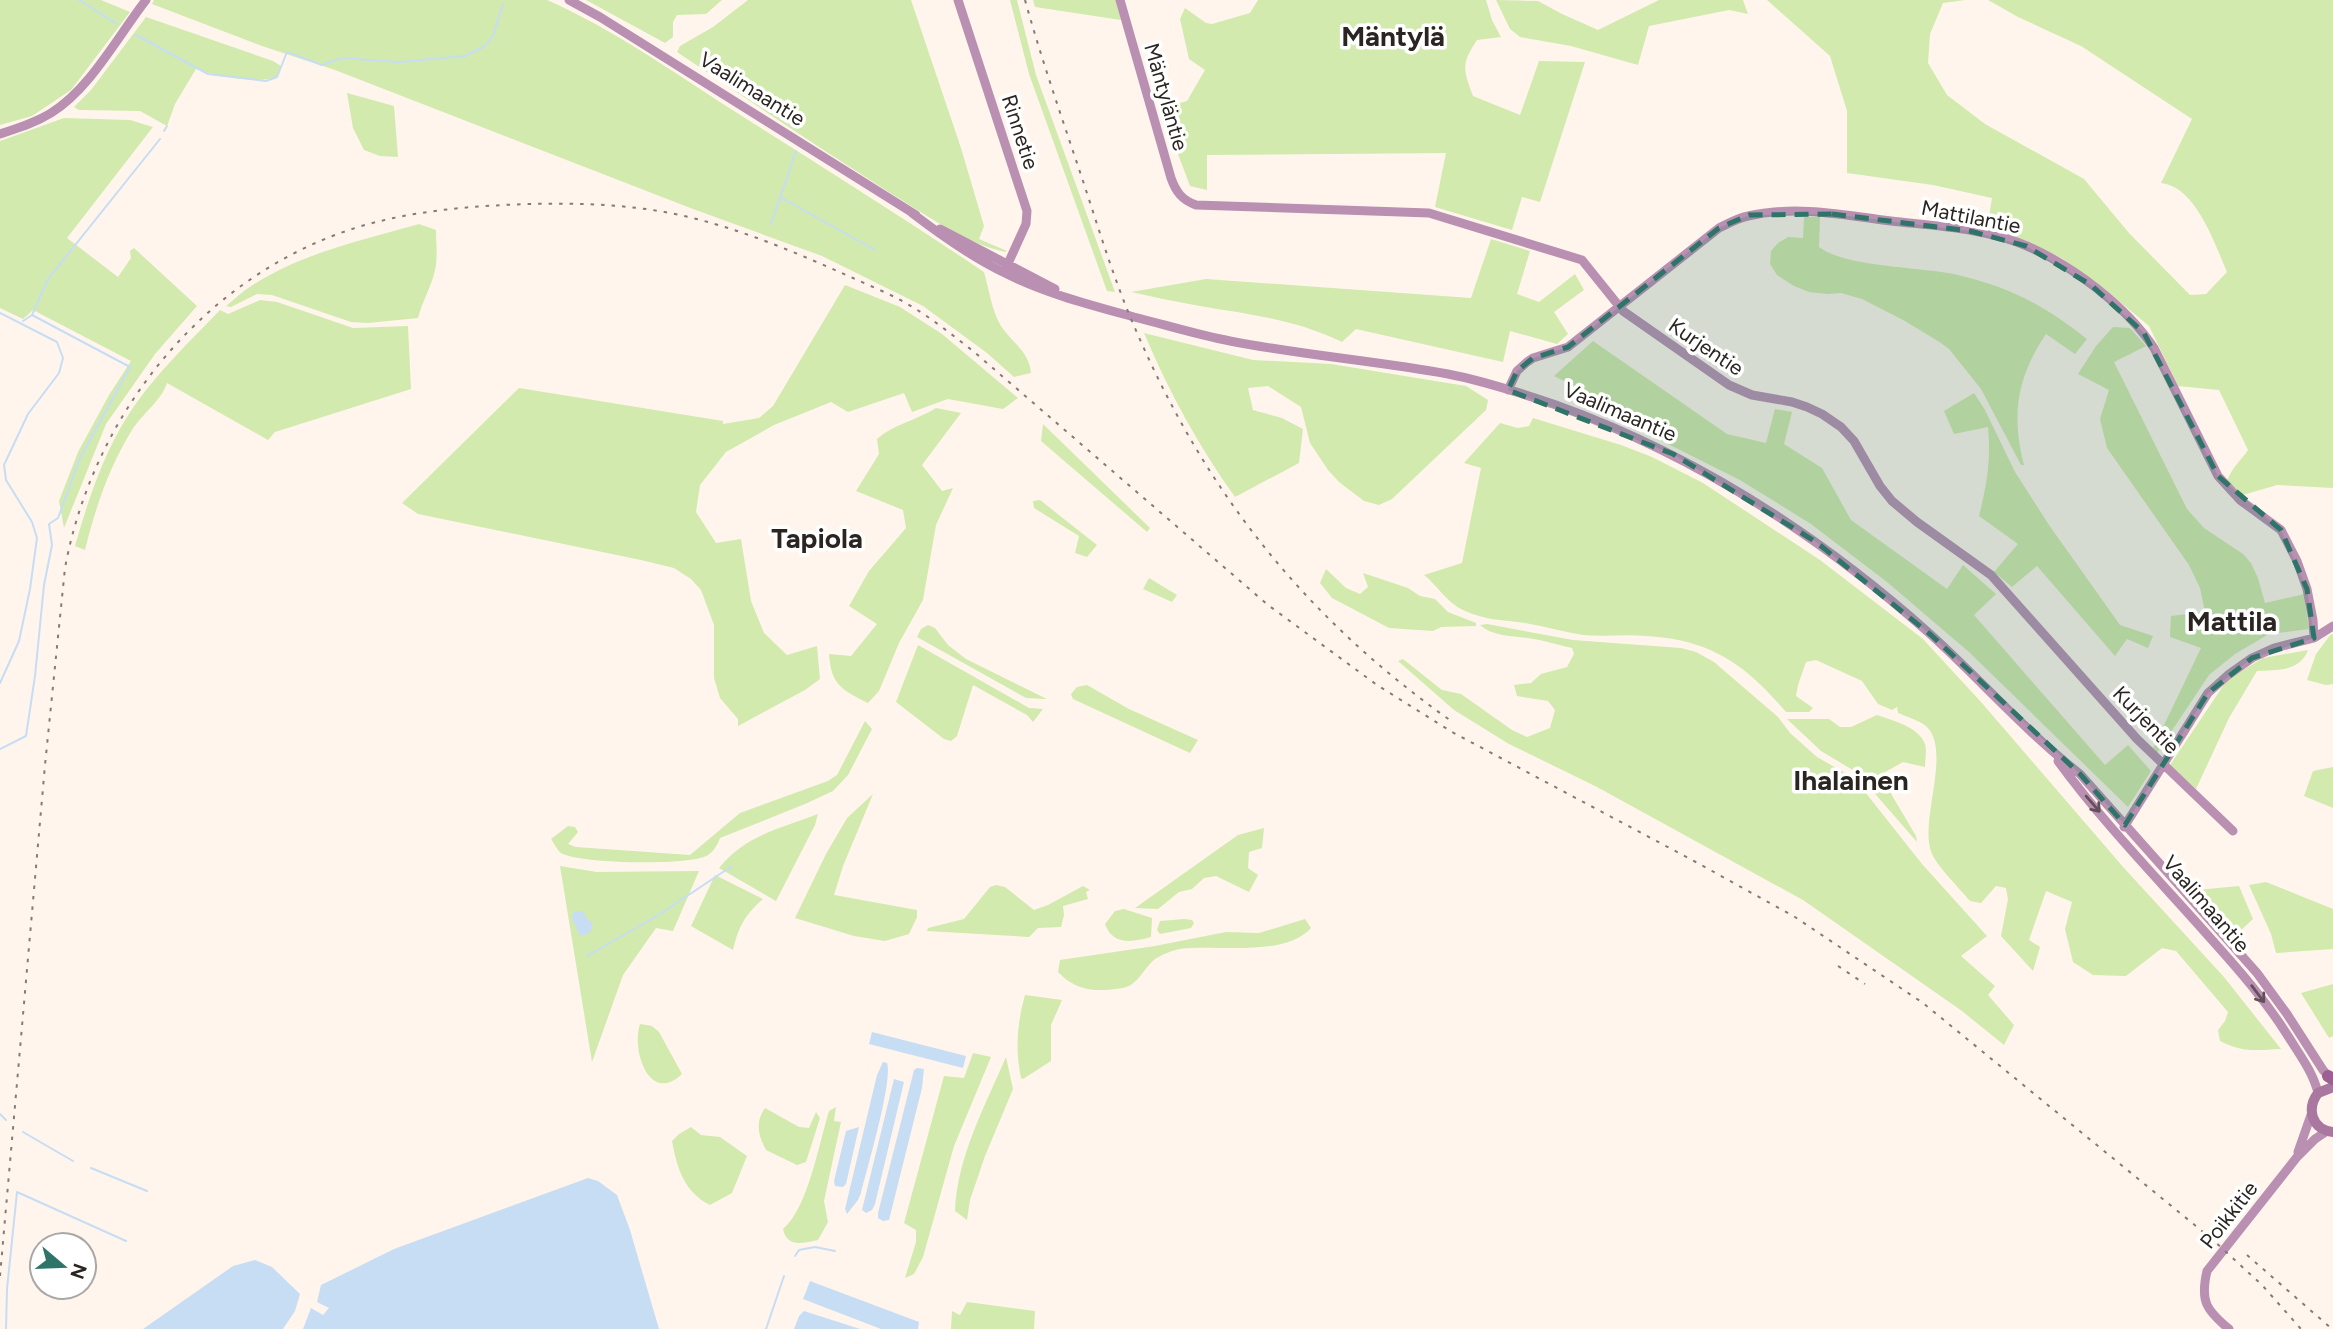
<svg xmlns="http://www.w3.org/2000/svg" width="2333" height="1329" font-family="Figtree,sans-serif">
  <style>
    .green { fill: #d2eaad }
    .water { fill: #c6ddf4 }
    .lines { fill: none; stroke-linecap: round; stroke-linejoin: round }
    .stream { stroke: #c6ddf4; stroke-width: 2 }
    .secondary { stroke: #ba90b2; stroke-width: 9 }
    .primary { stroke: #aa77a1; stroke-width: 10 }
    .highway { stroke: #9c6192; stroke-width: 12 }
    .rail { stroke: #837c76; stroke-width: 2; stroke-dasharray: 3.5 7; stroke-linecap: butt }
    .oneway { stroke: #64505b }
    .marked { fill: #2e7469; fill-opacity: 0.2; stroke: #2e7469; stroke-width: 5; stroke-dasharray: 14 9; stroke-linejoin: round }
    .labels { text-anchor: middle; stroke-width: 7; stroke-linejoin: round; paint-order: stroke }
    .street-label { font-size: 21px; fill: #2a2521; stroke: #fff }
    .district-label { font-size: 28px; font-weight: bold; fill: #2a2521; stroke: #fff }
  </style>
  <rect width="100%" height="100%" fill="#fff5ec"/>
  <path class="green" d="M 0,0 L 101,0 L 130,12 L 71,90 L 32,116 L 0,125 Z
    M 154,0 L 547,0 C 613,29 673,72 734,111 C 818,164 902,217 984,272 C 989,289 992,312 1001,326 C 1012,343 1029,351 1031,373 L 1014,377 L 987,353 L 923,306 L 822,256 L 693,209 L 335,70 L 262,46 L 152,4 Z
    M 586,0 L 722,0 L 706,14 L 677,15 L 673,22 L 673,37 L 665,43 Z
    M 748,0 L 911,0 L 961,148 L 984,226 L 979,239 L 1007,251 L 1005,252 C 964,243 927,215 892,194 C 819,148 748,100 677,52 L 680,46 L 713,27 Z
    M 1010,0 L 1017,0 L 1036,75 L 1115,292 L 1107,291 L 1029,74 Z
    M 1033,0 L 1116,0 L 1121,20 L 1035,7 Z
    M 1258,0 L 1486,0 L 1492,20 L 1501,37 L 1477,40 C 1461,64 1463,69 1473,96 L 1520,115 L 1539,61 L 1585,62 L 1540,202 L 1522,197 L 1512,230 L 1435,207 L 1446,153 L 1207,155 L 1207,190 L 1190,186 L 1161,109 L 1187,101 L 1205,70 L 1189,59 L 1180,19 L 1185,8 L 1206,23 L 1212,24 L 1250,13 Z
    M 1496,0 L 1538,1 L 1562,14 L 1598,30 L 1659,0 L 1743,0 L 1748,14 L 1729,10 L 1649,26 L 1638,65 L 1571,46 L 1520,37 L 1510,29 Z
    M 1767,0 L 1965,0 L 1943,3 L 1930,34 L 1928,63 L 1947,95 L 1985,124 L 2084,179 L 2129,233 L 2190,295 L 2206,294 L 2227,272 C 2215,245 2196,186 2161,183 L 2192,119 L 2081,46 L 2018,17 L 1988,0 L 2333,0 L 2333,488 L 2277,485 L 2243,495 L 2231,490 L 2227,481 C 2231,469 2241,460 2248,450 L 2219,390 L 2178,386 L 2149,326 L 2108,292 L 2063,259 L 2027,241 L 1987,230 L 1992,198 L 1933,185 L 1847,173 L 1847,111 L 1830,56 Z
    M 146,17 L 273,61 L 281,66 L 277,77 C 259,84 214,76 196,69 L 175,104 L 167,126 L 140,111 L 79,110 L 74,107 L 91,90 Z
    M 347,93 L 394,106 L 398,157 L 380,156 L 364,150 L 353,128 Z
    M 64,118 L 130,120 L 153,127 L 67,238 L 118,277 L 131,258 L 130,251 L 134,248 L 197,306 L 155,354 L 106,424 L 64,528 L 59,501 L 78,452 L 109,395 L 131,361 L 33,310 L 23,319 L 0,308 L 0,141 Z
    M 1804,217 L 1820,217 L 1819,247 C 1845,267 1919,267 1954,274 C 2010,287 2042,304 2087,339 L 2075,354 L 2046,334 C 2017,377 2011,414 2024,465 L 2021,465 L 1981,389 L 1949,349 L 1941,343 L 1905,321 L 1862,299 L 1841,293 L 1827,294 L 1809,292 L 1794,286 L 1777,275 L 1770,264 L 1771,251 L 1778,243 L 1788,237 L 1803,238 Z
    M 419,224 L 436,230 C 436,243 438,257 435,270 C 432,285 422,302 418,318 L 368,323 L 351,322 L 272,295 L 257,294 L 231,307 L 226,306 C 236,298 245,289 256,283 C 306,252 363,240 419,224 Z
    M 1491,239 L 1530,251 L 1517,294 L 1539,302 L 1575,274 L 1584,290 L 1554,312 L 1568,334 L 1557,344 L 1510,331 L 1503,362 L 1356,329 L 1342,342 C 1295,319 1252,315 1200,306 C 1177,302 1154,297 1131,292 L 1206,279 L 1471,298 Z
    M 845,285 L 900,307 L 942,334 L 1018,398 L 1003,409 L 948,399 L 912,412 L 904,393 L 848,412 L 831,402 L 774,425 L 726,452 L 700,485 L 696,512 L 716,543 L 741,539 L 751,601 L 764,633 L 787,655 L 817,646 L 820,679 L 805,690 L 738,726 L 738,719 L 720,698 L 714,678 L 714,625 L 701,590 L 691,579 L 674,568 L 641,560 L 418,514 L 402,503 L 519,388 L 723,421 L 723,424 L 759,418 L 773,406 Z
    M 260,300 L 277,302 L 353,328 L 408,326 L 411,389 L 275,432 L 268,440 L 167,383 C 161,401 142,414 132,430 C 109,467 95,509 85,550 L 75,546 C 89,497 106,445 137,402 C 161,369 191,340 220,310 L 228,314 Z
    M 2113,327 L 2130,328 L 2146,346 L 2114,362 L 2187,509 L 2204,528 L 2243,554 L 2251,563 L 2258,578 L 2265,603 L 2304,594 L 2309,629 L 2269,634 L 2235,654 L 2209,675 L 2157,753 L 2153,748 L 2201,648 L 2170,637 L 2171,616 L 2205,612 L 2200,588 L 2189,565 L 2107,448 L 2100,419 L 2109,390 L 2078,374 L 2096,346 Z
    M 1144,333 L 1253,360 L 1331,364 L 1466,386 L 1488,400 L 1486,410 L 1392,499 L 1379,505 L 1364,501 L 1339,482 L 1328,470 L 1310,443 L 1301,407 L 1268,386 L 1248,388 L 1253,410 L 1282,418 L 1303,429 L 1299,463 L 1235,497 C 1199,447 1168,390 1144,333 Z
    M 1593,341 L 1727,434 L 1766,443 L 1775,409 L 1792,412 L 1784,444 L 1822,468 L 1851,520 L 1947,589 L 1963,565 L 1996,594 L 1974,615 L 2105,765 L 2128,745 L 2151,771 L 2128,807 L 1969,652 L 1887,582 L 1811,524 L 1740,480 L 1622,421 L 1600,399 L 1554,376 Z
    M 1974,393 L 1985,410 L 2015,472 L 2049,525 L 2120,625 L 2153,636 L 2148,648 L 2127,639 L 2115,656 L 2037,566 L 2012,587 L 1994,572 L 2018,544 L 1979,516 C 1987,484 1991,461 1988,427 L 1954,434 L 1944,411 Z
    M 936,408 L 961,413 L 922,465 L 942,491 L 953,488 L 936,525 L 923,600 L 899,643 L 879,691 L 868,703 C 842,690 831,685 829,654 L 851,656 L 877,624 L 849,606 L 869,571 L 906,528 L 903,510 L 856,491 L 879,454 L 877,439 C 894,424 917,420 936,408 Z
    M 1533,418 L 1621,445 L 1652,457 L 1703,483 L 1820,560 L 1923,639 L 1981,702 L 2124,868 L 2224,977 L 2281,1049 C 2255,1050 2244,1053 2220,1041 L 2218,1030 L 2225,1021 L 2228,1012 L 2176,951 L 2162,948 L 2126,976 L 2093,975 L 2073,962 L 2065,929 L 2072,902 L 2046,891 L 2029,940 L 2040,947 L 2033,971 L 2001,936 L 2008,899 L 2006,888 L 1996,886 L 1981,903 L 1970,901 C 1960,889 1938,867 1932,854 C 1918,823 1952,753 1927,727 C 1921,721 1907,717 1898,713 L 1897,707 L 1892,710 L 1878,704 L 1862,681 L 1816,660 L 1806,662 L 1798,685 L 1796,696 L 1813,708 L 1809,712 L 1786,712 C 1745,664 1711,640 1647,636 C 1625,634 1604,637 1583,635 C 1563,632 1544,626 1525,623 C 1504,620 1483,620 1463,610 C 1446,602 1438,586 1424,575 L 1462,563 L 1481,468 L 1464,463 L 1500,423 L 1518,428 L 1529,426 Z
    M 1043,424 L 1150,528 L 1147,532 L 1041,441 Z
    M 1040,500 L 1097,545 L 1087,557 L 1075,553 L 1079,536 L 1034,508 L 1033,501 Z
    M 1326,569 L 1346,588 L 1360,594 L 1368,587 L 1363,573 L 1408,588 L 1420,596 L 1435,599 L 1448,612 L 1476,623 L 1476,626 L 1441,627 L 1433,631 L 1389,628 L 1332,598 L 1320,583 Z
    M 1149,578 L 1177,595 L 1172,602 L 1143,589 Z
    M 1487,624 L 1573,640 L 1681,648 L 1696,652 L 1714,662 L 1778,717 L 1790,733 L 1817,757 L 1854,778 L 1922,864 L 1987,936 L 1961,956 L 1995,986 L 1988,995 L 2014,1025 L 2004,1045 L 1962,1011 L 1803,900 L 1597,787 L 1509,744 L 1454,710 L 1398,661 L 1403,659 L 1442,690 L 1461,694 L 1512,730 L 1527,737 L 1550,728 L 1555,710 L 1548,701 L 1517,696 L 1514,685 L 1531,683 L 1541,674 L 1567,667 L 1574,654 L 1572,648 C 1558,645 1543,640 1528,638 C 1512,636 1492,636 1480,625 Z
    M 928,625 L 935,628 L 948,645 L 966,659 L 1047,699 L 1026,698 L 917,637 L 921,629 Z
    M 2331,634 L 2333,635 L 2333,684 L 2326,685 L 2307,680 L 2316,654 Z
    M 918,645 L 1029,708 L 1043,709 L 1033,722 L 1027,715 L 973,685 L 957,736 L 951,741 L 944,739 L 896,702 Z
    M 2308,650 C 2300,672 2276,670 2257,671 L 2229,718 L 2196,789 L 2170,765 L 2227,680 L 2263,658 Z
    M 1087,685 L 1129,709 L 1198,740 L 1190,753 L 1073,699 L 1071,694 L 1077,687 Z
    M 1877,715 C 1893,721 1918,726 1925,744 C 1927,750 1925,760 1925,767 L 1903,762 L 1880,775 L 1916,836 L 1917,842 L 1856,772 L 1821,751 L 1787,719 L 1829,719 L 1840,727 L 1851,727 Z
    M 865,721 L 872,729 L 848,775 L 833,791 L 805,804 L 720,838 C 718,844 714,851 708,855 C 693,866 578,864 561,853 C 557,850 554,843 551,839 L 568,826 L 575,827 L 578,832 L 568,844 L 576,847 L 690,855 L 740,813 L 828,781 L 837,775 Z
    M 2333,767 L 2333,808 L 2304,796 L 2313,771 Z
    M 873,794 L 843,866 L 834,895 L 917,910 L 917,917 L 909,934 L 885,941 L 854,936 L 795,918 L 826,854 L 847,818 Z
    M 818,814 L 815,825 L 776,901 L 719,868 C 746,835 779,829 818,814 Z
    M 1264,828 L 1262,848 L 1249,852 L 1248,868 L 1258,875 L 1249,892 L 1216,876 L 1204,878 L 1192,889 L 1179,892 L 1158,909 L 1135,908 L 1238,835 Z
    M 560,866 L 597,872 L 699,871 L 673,931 L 656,928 L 623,975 L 592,1062 Z
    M 715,875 L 763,899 C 744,916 739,926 733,950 L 691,926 Z
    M 2266,882 L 2333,909 L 2333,949 L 2276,953 L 2271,934 L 2249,885 Z
    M 996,885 L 1005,887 L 1034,910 L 1048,905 L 1083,886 L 1090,890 L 1086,892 L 1088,899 L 1063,906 L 1064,915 L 1061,927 L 1038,928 L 1029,937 L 927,931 L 928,928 L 964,919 L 990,887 Z
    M 2239,886 L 2253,919 L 2238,933 L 2197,890 Z
    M 1124,909 L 1152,918 L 1151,937 C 1132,942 1113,946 1105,924 L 1115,911 Z
    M 1184,919 L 1192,920 L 1194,923 L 1191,928 L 1160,934 L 1157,930 L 1160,921 Z
    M 1305,919 L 1311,928 C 1284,958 1217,944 1180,949 C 1173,950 1161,955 1155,959 C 1144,968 1138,985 1123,988 C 1097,992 1077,992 1058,972 L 1060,960 L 1155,946 L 1226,932 L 1259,933 Z
    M 2333,984 L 2333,1036 L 2329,1038 L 2301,993 Z
    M 1025,995 L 1062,1000 L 1051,1025 L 1051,1061 L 1023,1079 L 1021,1078 C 1015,1049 1017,1024 1025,995 Z
    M 640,1024 L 652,1026 L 659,1032 L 682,1074 C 650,1105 631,1051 640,1024 Z
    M 973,1053 L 991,1057 L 954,1146 L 923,1257 L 914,1274 L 905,1278 L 916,1242 L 916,1230 L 904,1223 L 944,1076 L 964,1078 Z
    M 1006,1057 L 1013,1089 L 985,1156 L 970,1200 L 967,1220 L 955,1211 C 957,1157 985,1106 1006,1057 Z
    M 836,1107 L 834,1121 L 841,1122 L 824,1201 L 828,1222 L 818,1240 C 803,1243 787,1248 783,1229 C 808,1208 819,1143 829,1111 Z
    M 765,1108 L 799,1127 L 809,1128 L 816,1112 L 820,1118 L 806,1162 L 797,1165 L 766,1150 C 758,1135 755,1122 765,1108 Z
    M 691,1127 L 701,1135 L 720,1137 L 747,1156 L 732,1193 L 710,1205 C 684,1192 677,1168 672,1141 L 679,1134 Z
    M 967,1302 L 1035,1311 L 1034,1329 L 951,1329 L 952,1311 L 960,1315 Z"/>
  <path class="water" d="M 574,911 L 583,911 L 587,919 L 593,923 L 590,933 L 580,936 L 572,918 Z
    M 872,1032 L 966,1056 L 963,1068 L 869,1044 Z
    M 883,1062 L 887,1063 C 893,1081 867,1169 861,1193 L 858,1200 L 847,1214 L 845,1209 L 877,1075 Z
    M 917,1068 L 924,1069 L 922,1088 L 889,1220 L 883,1221 L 878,1218 L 878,1213 L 914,1070 Z
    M 894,1079 L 904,1082 L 875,1204 L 872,1210 L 866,1213 L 862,1210 Z
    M 859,1127 L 846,1184 L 843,1187 L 835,1186 L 834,1181 L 846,1131 Z
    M 588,1178 L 598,1181 L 617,1195 L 630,1230 L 659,1329 L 303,1329 L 311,1308 L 323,1315 L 329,1308 L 317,1302 L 321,1285 L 394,1249 Z
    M 255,1260 L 272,1267 L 300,1294 L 295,1311 L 283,1329 L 143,1329 L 233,1266 Z
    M 810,1281 L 919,1322 L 918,1329 L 881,1329 L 803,1299 Z
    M 804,1311 L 860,1329 L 794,1329 L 799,1316 Z"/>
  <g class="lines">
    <path class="stream" d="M 79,0 L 117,24
      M 136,35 L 208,74 L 266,81 L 277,77 L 287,52 L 322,65 L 342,58 L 399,62 L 465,56 L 485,46 L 493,36 L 503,4
      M 164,131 L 167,126
      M 780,197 L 875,250
      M 771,224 L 796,151
      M 0,313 L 57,342 L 63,358 L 59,373 L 28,414 L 4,465 L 6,480 L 32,522 L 37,538 L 30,589 L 19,641 L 0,683
      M 23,321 L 32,315 L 48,279 L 160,139
      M 0,749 L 26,736 L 35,676 L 44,585 L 52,545 L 49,524 L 58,518 L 80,458 L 130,367 L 32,315
      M 587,956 L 657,916 L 732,866
      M 0,1114 L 6,1120
      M 23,1132 L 73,1161
      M 91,1168 L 147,1191
      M 795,1256 L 799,1250 L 815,1247 L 835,1251
      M 6,1329 L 7,1289 L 17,1192 L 126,1241
      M 766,1329 L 784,1276"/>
    <path class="secondary" d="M 569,0 L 600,17 L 916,215
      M 958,0 L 1027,211 L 1026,224 L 1006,268
      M 1120,0 L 1171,178 C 1176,192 1182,200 1196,205 L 1429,213 L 1582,260 L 1623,311 L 1729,385 L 1752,395 L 1792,402 L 1807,407 L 1822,414 L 1841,427 L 1854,441 L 1880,486 L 1892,501 L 1917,522 L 1991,575 L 2137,739 L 2233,831
      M 0,134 C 18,128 35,123 51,113 C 90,89 118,36 146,0
      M 912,213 C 942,236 973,258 1007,274 C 1047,294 1091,305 1134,317 C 1166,325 1198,335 1230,341 C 1302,355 1376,361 1448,374 C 1484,381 1521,393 1556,405 C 1695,455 1819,535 1929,633 C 1980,679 2025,731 2080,774 L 2257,973 L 2287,1014 L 2323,1070 L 2332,1080
      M 940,229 L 1055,289
      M 1508,390 L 1517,371 L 1527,362 L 1533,358 L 1568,347 L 1719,228 C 1729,223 1738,218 1748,216 C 1795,205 1845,215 1891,221 C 1936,226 1985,228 2027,246 C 2073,266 2126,306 2154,348 L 2218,476 L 2240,500 L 2281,530 L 2297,561 L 2307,589 L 2313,620 L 2314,638
      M 2058,761 C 2104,824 2160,881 2212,940 C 2239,970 2266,1001 2288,1036 C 2299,1054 2313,1072 2318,1093
      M 2124,827 L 2208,693 L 2228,675 L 2252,658 L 2274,648 L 2314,638 L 2333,626
      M 2298,1152 L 2311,1115
      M 2229,1329 C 2206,1310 2200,1301 2207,1271 L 2297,1157 L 2315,1139 L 2327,1131"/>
    <path class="primary" d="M 2333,1087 L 2318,1093 C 2306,1109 2312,1130 2333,1132"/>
    <path class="highway" d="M 2328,1076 L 2333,1079"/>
    <path class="rail" d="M 1025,0 C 1042,61 1063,121 1083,181 C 1100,233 1116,286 1138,335 C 1209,498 1309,621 1454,723
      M 1838,966 L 1865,984
      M 2247,1255 L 2332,1329
      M 0,1276 L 45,765 L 65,568 C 94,410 209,270 365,225 C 419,210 472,206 527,204 C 580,203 632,204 684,216 C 742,229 799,254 853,278 C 870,286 888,293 904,302 C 929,316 951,334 973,351 L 1268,605 L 1377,685 L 1452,732 L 1694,861 L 1795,917 L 1923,1003 L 2213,1240 L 2262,1285 L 2301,1329"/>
  </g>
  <defs><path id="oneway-shaft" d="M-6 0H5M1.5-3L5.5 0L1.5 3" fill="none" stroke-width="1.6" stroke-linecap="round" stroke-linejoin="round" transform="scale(1.75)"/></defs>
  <g class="oneway">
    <use href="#oneway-shaft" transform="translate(2093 804) rotate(49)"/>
    <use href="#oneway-shaft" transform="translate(2258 994) rotate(53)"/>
  </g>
  <path class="marked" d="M 1832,214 L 1970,231 L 2026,246 L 2091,285 L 2144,333 L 2218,476 L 2281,530 L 2307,589 L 2314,638 L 2252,658 L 2208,693 L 2125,825 L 2080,774 L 1931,635 L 1816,542 L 1673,454 L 1508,390 L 1517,371 L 1533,358 L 1568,347 L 1719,228 L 1749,215 Z"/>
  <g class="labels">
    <g class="street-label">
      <text transform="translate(752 89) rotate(32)" y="7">Vaalimaantie</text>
      <text transform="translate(1166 97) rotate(74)" y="7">Mäntyläntie</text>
      <text transform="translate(1020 132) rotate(72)" y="7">Rinnetie</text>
      <text transform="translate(1971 217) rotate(11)" y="7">Mattilantie</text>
      <text transform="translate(1706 347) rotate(34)" y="7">Kurjentie</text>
      <text transform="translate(1620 412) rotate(23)" y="7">Vaalimaantie</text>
      <text transform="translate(2146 720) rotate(46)" y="7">Kurjentie</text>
      <text transform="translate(2206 904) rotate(49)" y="7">Vaalimaantie</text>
      <text transform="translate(2229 1215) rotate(-52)" y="7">Poikkitie</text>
    </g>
    <g class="district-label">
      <text x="1393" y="46">Mäntylä</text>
      <text x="817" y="548">Tapiola</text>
      <text x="2232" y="631">Mattila</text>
      <text x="1851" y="790">Ihalainen</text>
    </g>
  </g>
  <g transform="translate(63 1266) rotate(109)"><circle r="33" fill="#ffffff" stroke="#aaa8a6" stroke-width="2"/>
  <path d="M0-5L12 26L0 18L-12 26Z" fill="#2e7469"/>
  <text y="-10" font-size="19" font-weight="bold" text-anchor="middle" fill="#2a2521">N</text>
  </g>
</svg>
